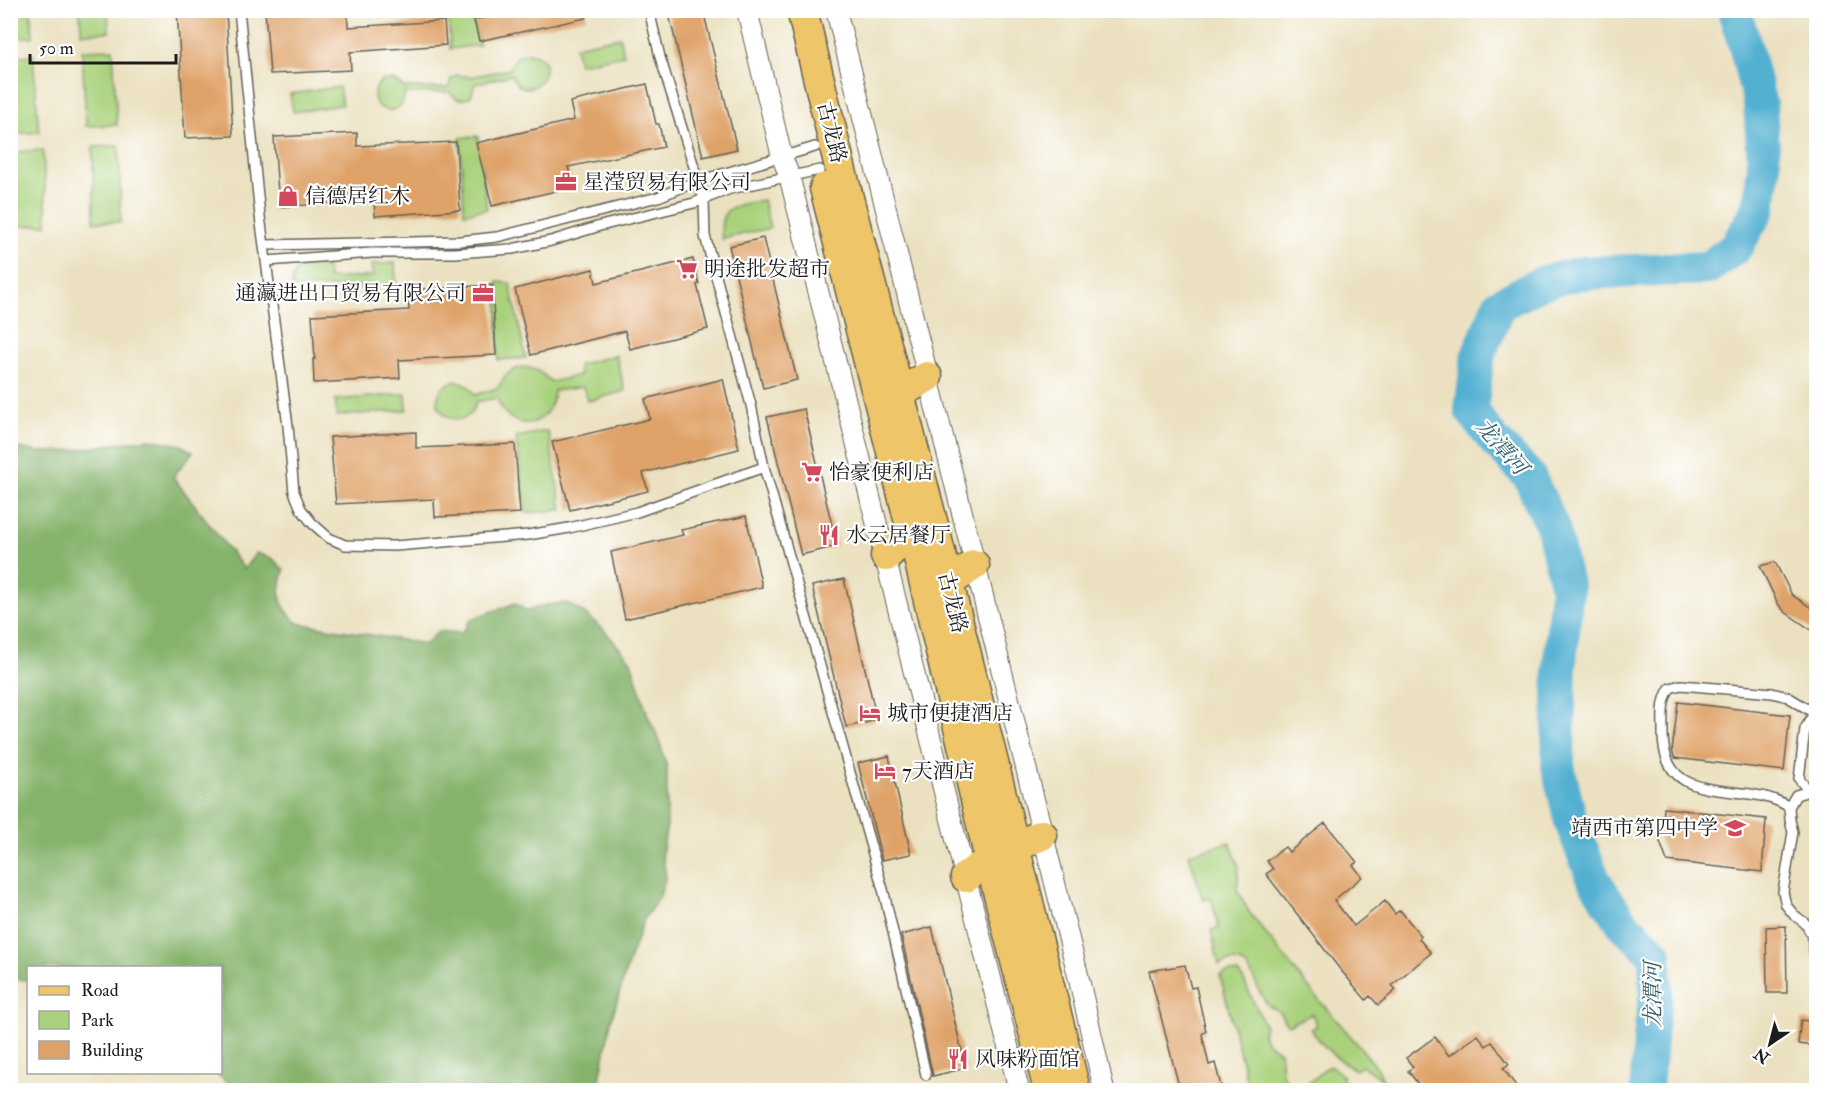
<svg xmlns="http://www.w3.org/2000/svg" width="1827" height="1101" font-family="'IM FELL Double Pica','Noto Serif SC',serif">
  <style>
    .green { fill: #a9d17c; stroke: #62764c; stroke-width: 1.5 }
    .forest { fill: #86b36c; stroke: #516844; stroke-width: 1.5 }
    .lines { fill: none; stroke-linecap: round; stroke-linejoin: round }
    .river { stroke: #53b0d1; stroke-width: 34 }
    .building { fill: #dfa369 }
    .lane-casing { stroke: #646155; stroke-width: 12 }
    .street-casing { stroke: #646155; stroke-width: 22 }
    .primary-casing { stroke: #646155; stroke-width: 33 }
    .lane { stroke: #fff; stroke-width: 9 }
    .street { stroke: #fff; stroke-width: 20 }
    .primary { stroke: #eec569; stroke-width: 30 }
    .labels { text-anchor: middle; stroke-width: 4.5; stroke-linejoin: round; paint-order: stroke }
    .street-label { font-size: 21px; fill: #1c1c1c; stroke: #fff }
    .poi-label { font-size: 21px; fill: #1c1c1c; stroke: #fff; text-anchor: start }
    .water-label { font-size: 22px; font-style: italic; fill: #355f6d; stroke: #fff }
  </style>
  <rect width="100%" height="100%" fill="#fff"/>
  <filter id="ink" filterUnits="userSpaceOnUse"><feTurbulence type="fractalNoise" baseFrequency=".0167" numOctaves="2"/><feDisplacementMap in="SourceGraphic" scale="12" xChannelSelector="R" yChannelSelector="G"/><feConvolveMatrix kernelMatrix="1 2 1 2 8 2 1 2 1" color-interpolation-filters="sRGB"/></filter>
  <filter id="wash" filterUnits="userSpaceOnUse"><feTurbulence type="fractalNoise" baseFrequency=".008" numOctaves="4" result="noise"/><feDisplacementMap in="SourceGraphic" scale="24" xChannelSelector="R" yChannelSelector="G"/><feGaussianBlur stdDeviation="1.35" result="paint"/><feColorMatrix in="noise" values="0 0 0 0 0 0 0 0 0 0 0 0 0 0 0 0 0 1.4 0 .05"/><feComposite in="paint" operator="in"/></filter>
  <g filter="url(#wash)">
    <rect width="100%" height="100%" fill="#ebe1c0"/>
    <path class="green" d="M 10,11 L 31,11 L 33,37 L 11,38 Z
      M 80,11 L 108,11 L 109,32 L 81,33 Z
      M 448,11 L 470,11 L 480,45 L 450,49 Z
      M 620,37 L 624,55 L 579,64 L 575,46 Z
      M 113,49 L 117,125 L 86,126 L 82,50 Z
      M 526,53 C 569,55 529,114 511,75 L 475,84 L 471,96 C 463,102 455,100 450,92 L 405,93 C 402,123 365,109 376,88 C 378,83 382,80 387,80 C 395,79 399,83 404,88 L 449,88 L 451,79 L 458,75 L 470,77 L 510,69 L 515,58 Z
      M 33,55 L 39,132 L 11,134 L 11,57 Z
      M 339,87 L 342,105 L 293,112 L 290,94 Z
      M 478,136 L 487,209 L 464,213 L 460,138 Z
      M 119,146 L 121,222 L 94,222 L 93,147 Z
      M 43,150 L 47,225 L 18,226 L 14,152 Z
      M 763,200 L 770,228 L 722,239 C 717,204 735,206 763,200 Z
      M 395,263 L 396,286 L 292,288 C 291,262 308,267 327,267 L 328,279 L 373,276 L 371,265 Z
      M 498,282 L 510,283 L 526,358 L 498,360 Z
      M 616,355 L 625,391 L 588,401 L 583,387 L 554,391 C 551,430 509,435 497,398 L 476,402 C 474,410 470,417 462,419 C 455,420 449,418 444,414 C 423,396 458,363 475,395 L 498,388 C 511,362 532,361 551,382 L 580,375 L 578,365 Z
      M 406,394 L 407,410 L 337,416 L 335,400 Z
      M 548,431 L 562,510 L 526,513 L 516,437 Z
      M 1230,842 L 1239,867 L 1237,889 L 1249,912 L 1312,992 L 1360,1047 L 1378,1069 L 1383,1080 L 1362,1066 L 1356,1070 C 1338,1061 1322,1046 1311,1029 L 1317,1026 L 1312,1014 L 1288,1025 C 1283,1021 1283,1018 1280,1013 C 1277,1009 1271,1008 1268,1005 C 1252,989 1255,949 1219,965 L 1211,930 L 1219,928 L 1211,898 L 1203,900 L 1189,854 Z
      M 1229,972 L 1238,973 L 1243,979 L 1265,1026 L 1263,1034 L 1267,1043 L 1280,1052 C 1282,1059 1280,1069 1283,1076 C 1286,1080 1290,1083 1295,1084 C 1313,1089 1316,1070 1331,1066 L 1342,1075 L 1346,1090 L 1249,1090 L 1220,975 Z"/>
    <path class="forest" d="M 149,439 L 181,445 L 193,452 L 173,477 L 244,569 L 256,553 L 273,559 L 284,570 C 277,597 278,603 297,623 L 426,644 L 438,631 L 462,633 L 471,619 L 515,603 L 527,611 L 546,605 L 567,603 L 584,613 L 604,630 L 617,645 L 631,661 L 648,716 L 659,739 L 667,768 L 667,825 L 662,854 L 666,876 L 660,896 L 644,919 L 629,961 L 611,1021 L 600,1079 L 595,1090 L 439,1089 L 289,1090 L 232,1086 L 216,1073 L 220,1072 L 220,968 L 28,968 L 28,980 L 11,979 L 11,447 L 39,452 L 66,451 Z"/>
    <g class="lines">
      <path class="river" d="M 1646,1090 L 1651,1028 L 1656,993 L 1655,954 L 1623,924 L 1594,880 L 1571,822 L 1558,766 L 1560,661 L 1567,589 L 1553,528 L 1529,476 L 1493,439 L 1471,410 L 1478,356 L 1499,305 L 1544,282 L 1582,273 L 1708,268 L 1736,247 L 1759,208 L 1764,165 L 1760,105 L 1746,49 L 1734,10"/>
    </g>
    <g id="blocks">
      <path class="building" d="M 177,10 L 226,10 L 233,136 L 185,138 Z
        M 265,10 L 347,10 L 348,27 L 444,21 L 446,45 L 350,52 L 351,70 L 270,74 Z
        M 515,10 L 586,10 L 586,18 L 479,41 L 474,20 Z
        M 668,10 L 703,10 L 737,149 L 703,157 Z
        M 647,84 L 656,124 L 659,124 L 664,147 L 568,167 L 573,187 L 492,206 L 476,143 L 574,120 L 570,102 Z
        M 357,133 L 357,146 L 456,142 L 460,210 L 375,216 L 374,200 L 279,207 L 274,137 Z
        M 763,238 L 797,380 L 763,388 L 729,246 Z
        M 693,259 L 699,284 L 697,285 L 708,329 L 630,349 L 625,331 L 531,355 L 515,289 L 593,269 L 596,283 Z
        M 492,285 L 496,355 L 399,360 L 400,378 L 314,383 L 313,359 L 315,359 L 312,315 L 409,310 L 408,290 Z
        M 723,379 L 739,449 L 643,473 L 648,491 L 570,510 L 552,442 L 650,419 L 645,399 Z
        M 804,409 L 837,546 L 801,555 L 767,417 Z
        M 416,432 L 416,448 L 515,444 L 520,513 L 435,517 L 434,499 L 336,504 L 330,437 Z
        M 746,516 L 762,587 L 625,619 L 611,552 L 683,535 L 681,530 Z
        M 1775,562 L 1792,595 L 1816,611 L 1816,633 L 1785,612 L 1778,604 L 1760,566 Z
        M 844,579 L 877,720 L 846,727 L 812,586 Z
        M 1678,702 L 1790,715 L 1784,771 L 1675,758 L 1672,751 Z
        M 889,756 L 911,854 L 882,860 L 858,763 Z
        M 1664,808 L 1766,819 L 1762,872 L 1667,861 L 1659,839 L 1659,826 L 1663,820 Z
        M 1325,823 L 1357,862 L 1353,865 L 1362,877 L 1334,900 L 1354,926 L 1385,901 L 1395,914 L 1400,910 L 1421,936 L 1419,939 L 1431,953 L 1392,985 L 1396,990 L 1378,1005 L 1370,996 L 1366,1000 L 1339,968 L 1266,874 L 1273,869 L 1267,861 L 1285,847 L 1289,852 Z
        M 1786,926 L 1787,993 L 1767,993 L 1766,927 Z
        M 932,927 L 966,1068 L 933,1076 L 901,935 Z
        M 1185,965 L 1191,988 L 1196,987 L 1206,1031 L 1202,1034 L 1209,1065 L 1215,1063 L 1222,1090 L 1180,1090 L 1149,971 Z
        M 1801,1020 L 1816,1022 L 1816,1046 L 1798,1044 Z
        M 1478,1035 L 1486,1046 L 1492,1042 L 1509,1064 L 1503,1068 L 1519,1090 L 1423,1090 L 1408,1071 L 1413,1067 L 1406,1058 L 1435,1037 L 1449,1056 Z"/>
    </g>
  </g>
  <g filter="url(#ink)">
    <use href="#blocks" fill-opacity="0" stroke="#646155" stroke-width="1.5"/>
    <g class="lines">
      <defs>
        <path id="lane" d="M 239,10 L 260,216 L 288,426 L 294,492 L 301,509 L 312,523 L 329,538 L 345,545 L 395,546 L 528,535 L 569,528 L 637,512 L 764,467
          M 649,10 L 660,57 L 704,199 L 705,236 L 751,405 L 764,467 L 884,893 L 926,1075
          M 265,245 L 460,241 L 497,237 L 658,197 L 698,181 L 815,147
          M 267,261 L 372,253 L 455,253 L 512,249 L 551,241 L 600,226 L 694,203 L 730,189 L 820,170
          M 1809,791 L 1799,779 L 1805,729 L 1814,713
          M 1816,792 L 1809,791 L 1796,795 L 1789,807 L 1790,820 L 1793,832 L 1783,892 L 1786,905 L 1794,915 L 1805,923 L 1812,935 L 1816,963
          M 1789,807 C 1744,777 1662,813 1663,732 C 1663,716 1661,702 1670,688 L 1681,685 L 1772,693 L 1788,697 L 1816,714"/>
        <path id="street" d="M 747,10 L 782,157 L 789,175 L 1019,1090
          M 836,10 L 1078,975 L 1104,1090"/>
        <path id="primary" d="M 802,10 L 840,167 L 948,583 L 1075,1090
          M 825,188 L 918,554 L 990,859 L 1049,1090
          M 900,393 L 927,377
          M 886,556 L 912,531
          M 948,583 L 974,565
          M 1014,847 L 1042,835
          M 966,877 L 990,859"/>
      </defs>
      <use href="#lane" class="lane-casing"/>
      <use href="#street" class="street-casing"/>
      <use href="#primary" class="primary-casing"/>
      <use href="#lane" class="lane"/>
      <use href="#street" class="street"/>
      <use href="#primary" class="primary"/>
    </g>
  </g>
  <defs>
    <symbol id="office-bare" viewBox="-9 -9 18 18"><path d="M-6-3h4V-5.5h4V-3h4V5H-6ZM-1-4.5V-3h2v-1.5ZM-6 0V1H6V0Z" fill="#d1495b" stroke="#fff" stroke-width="2.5" paint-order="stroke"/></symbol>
    <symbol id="shop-bare" viewBox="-9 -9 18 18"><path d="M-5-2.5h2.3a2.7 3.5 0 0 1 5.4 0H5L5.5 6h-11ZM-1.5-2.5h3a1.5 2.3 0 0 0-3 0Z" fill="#d1495b" stroke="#fff" stroke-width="2.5" paint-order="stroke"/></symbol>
    <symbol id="supermarket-bare" viewBox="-9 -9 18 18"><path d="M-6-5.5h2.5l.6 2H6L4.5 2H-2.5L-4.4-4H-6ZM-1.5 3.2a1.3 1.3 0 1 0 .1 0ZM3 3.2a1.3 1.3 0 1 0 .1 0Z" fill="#d1495b" stroke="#fff" stroke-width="2.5" paint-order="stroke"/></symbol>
    <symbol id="restaurant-bare" viewBox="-9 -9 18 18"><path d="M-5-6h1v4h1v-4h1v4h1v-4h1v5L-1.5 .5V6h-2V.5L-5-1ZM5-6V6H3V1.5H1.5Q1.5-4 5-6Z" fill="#d1495b" stroke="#fff" stroke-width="2.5" paint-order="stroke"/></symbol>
    <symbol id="hotel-bare" viewBox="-9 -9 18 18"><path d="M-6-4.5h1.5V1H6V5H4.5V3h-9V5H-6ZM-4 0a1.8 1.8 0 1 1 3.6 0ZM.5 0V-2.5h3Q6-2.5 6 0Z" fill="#d1495b" stroke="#fff" stroke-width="2.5" paint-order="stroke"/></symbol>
    <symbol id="school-bare" viewBox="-9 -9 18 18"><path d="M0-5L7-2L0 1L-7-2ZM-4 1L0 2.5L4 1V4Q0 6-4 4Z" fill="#d1495b" stroke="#fff" stroke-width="2.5" paint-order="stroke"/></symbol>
  </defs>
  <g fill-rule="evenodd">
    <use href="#office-bare" x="551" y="167" width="30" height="30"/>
    <use href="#shop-bare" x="273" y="181" width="30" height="30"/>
    <use href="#supermarket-bare" x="672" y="254" width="30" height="30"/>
    <use href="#office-bare" x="468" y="278" width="30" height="30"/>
    <use href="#supermarket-bare" x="797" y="457" width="30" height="30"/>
    <use href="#restaurant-bare" x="814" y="520" width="30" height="30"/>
    <use href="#hotel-bare" x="855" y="698" width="30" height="30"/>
    <use href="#hotel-bare" x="870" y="756" width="30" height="30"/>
    <use href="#school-bare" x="1720" y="813" width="30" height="30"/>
    <use href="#restaurant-bare" x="943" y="1044" width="30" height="30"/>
  </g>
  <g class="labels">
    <g class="street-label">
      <text transform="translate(832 132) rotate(76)" y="7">古龙路</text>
      <text transform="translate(953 602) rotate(76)" y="7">古龙路</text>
    </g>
    <g class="poi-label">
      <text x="583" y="189">星滢贸易有限公司</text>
      <text x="305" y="203">信德居红木</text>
      <text x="704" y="276">明途批发超市</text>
      <text x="466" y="300" text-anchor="end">通瀛进出口贸易有限公司</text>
      <text x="829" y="479">怡豪便利店</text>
      <text x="846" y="542">水云居餐厅</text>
      <text x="887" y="720">城市便捷酒店</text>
      <text x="902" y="778">7天酒店</text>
      <text x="1718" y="835" text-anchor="end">靖西市第四中学</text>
      <text x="975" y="1066">风味粉面馆</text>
    </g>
    <g class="water-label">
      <text transform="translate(1502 446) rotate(49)" y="8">龙潭河</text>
      <text transform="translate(1652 995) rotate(-90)" y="8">龙潭河</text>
    </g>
  </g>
  <rect width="1827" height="1101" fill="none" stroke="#fff" stroke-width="36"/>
  <rect x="27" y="966" width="195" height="108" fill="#ffffff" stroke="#a4a4a4" stroke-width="1.5"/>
  <rect x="39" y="986" width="30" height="9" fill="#eec569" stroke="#a4a4a4" stroke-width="1.5"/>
  <text x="81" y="996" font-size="18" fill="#1c1c1c">Road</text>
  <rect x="39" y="1011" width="30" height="18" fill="#a9d17c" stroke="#a4a4a4" stroke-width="1.5"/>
  <text x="81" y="1026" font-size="18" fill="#1c1c1c">Park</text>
  <rect x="39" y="1041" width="30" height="18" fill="#dfa369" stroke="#a4a4a4" stroke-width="1.5"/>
  <text x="81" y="1056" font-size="18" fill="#1c1c1c">Building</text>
  <g transform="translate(1770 1044) rotate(215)" stroke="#ffffff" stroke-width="4.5" paint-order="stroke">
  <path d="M0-4.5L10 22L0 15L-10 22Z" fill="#1c1c1c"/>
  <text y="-9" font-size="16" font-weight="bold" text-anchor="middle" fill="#1c1c1c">N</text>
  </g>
  <path d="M30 54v9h146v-9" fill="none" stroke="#1c1c1c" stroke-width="3"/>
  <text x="39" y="54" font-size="18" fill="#1c1c1c" stroke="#ffffff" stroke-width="4.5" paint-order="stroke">50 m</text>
</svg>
